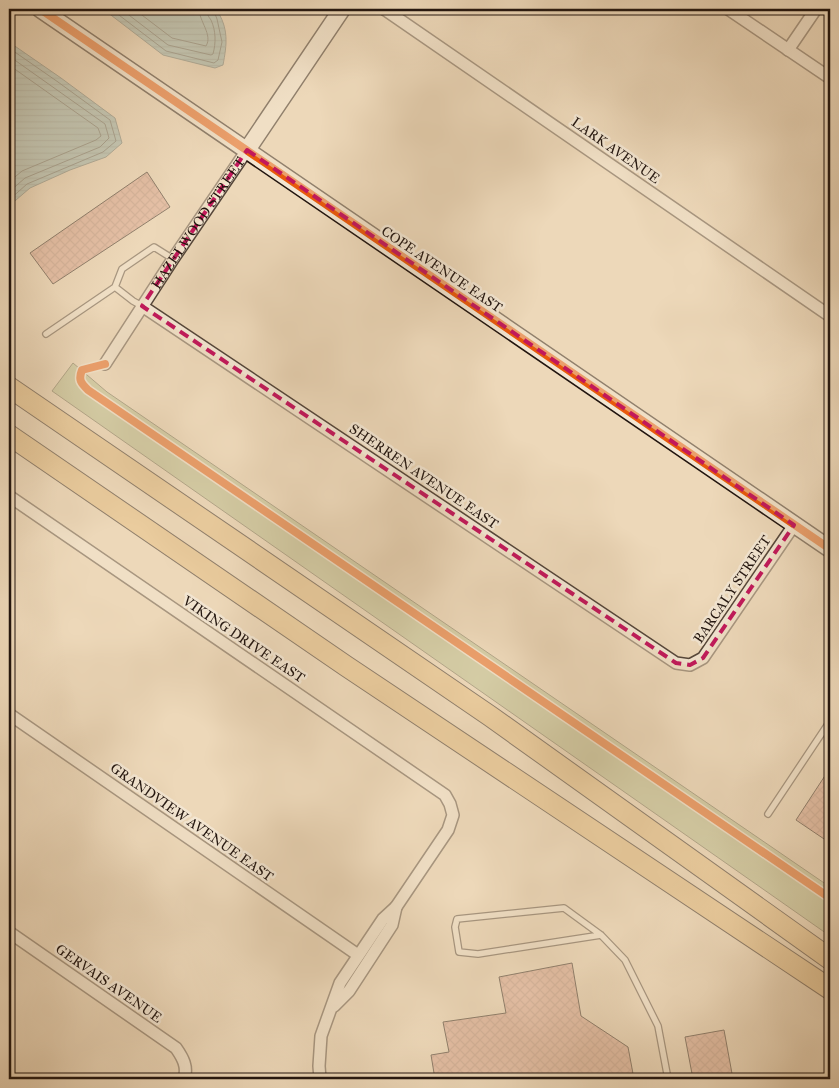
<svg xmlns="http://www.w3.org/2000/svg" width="839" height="1088" font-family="'IM FELL Great Primer',serif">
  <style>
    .green { fill: #b9be8f; stroke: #6e6a4f }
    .water { fill: url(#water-rules); stroke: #6a7772 }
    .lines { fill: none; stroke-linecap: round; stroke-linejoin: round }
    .shore { stroke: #5e6762; stroke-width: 1 }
    .building { fill: url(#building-cross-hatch); stroke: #22150f }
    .lane-casing { stroke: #55463a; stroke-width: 8 }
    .street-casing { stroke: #55463a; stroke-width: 14 }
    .secondary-casing { stroke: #22150f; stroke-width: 19 }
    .highway-casing { stroke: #22150f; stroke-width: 22 }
    .lane { stroke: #f3e6d2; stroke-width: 5.5 }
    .street { stroke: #f3e6d2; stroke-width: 11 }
    .secondary { stroke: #f3e6d2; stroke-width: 16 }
    .highway { stroke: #e6bc7c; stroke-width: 20 }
    .cycleway-casing { stroke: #f3e6d2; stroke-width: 11 }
    .cycleway { stroke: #e8590c; stroke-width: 8 }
    .marked { fill: none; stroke: #c2185b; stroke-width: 4; stroke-dasharray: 10 6; stroke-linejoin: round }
    .labels { text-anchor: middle; stroke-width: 5; stroke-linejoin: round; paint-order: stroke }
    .street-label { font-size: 14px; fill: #22150f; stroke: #f3e6d2 }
  </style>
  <defs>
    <pattern id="water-rules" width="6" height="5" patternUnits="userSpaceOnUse" patternTransform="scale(1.25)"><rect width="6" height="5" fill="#9ab9b4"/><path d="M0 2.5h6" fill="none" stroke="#849e9a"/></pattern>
    <pattern id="building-cross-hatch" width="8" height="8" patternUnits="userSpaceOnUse" patternTransform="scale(1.25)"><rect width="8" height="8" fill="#dca38e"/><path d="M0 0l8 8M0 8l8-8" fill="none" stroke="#bc8b79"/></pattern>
  </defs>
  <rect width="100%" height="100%" fill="#edd8b9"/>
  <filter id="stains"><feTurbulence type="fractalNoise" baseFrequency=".004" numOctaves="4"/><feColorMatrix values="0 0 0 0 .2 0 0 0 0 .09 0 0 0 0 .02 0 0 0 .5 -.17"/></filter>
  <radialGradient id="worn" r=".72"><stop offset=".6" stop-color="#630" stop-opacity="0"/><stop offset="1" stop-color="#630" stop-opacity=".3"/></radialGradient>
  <path class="green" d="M 73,363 L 107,392 L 830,887 L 830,936 L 52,391 Z"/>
  <path class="water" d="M 103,9 L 216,9 C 229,28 227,44 223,65 L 215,68 L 163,55 Z
    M 9,42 L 61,78 L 115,118 L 122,143 L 106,157 L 70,170 L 30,188 L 9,206 Z"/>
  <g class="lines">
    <path class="shore" d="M 111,9 L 166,51 L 214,63 L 218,60 L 222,42 L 217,19 L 213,9
      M 121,9 L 168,45 L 211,55 L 213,54 C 216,43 216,31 211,20 C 208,16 207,14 206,9
      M 134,9 L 172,38 L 206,46 C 213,35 199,21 199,9
      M 9,48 L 58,82 L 110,120 L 116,141 L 103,152 L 27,184 L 9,200
      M 9,56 L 105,124 L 109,138 L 100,147 L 25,178 L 9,192
      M 9,65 L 98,128 L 101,136 L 96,140 L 22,171 L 9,182"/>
  </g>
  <path class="building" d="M 147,172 L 170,207 L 53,284 L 30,253 Z
    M 830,768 L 830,843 L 796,820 Z
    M 572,963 L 581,1016 L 628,1047 L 634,1079 L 435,1079 L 431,1055 L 449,1052 L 443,1022 L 506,1013 L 499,977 Z
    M 724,1030 L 733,1079 L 693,1079 L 685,1037 Z"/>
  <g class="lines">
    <defs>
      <path id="lane" d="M 115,287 L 133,301 L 142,306
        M 46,334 L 115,287 L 122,269 L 154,247 L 173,259
        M 768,814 L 830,721
        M 601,935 L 478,954 L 459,952 L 455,927 L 457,919 L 564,908 L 601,935 L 625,960 L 658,1026 L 668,1079"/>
      <g id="street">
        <path d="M 384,9 L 830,316"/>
        <path d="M 728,9 L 830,78"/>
        <path d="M 788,50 L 816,9"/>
        <path d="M 142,306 L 676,663 L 690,665 L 703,658 L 794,525"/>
        <path id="s1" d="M 105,364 L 173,259 L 247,150"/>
        <path d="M 9,496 L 445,795 L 450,804 L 453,815 L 448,830 L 396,907 L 383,919 L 340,983 L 321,1036 L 319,1066 L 320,1079"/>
        <path d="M 9,714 L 358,955"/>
        <path d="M 9,932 L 176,1048 C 183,1058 188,1067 184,1079"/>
        <path d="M 334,1006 L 349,991 L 392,925 L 396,907"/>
      </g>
      <path id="secondary" d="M 40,9 L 830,549
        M 247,150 L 342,9"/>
      <path id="highway" d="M 9,387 L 490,716 L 830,959
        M 9,435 L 346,666 L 830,989"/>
    </defs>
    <use href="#lane" class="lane-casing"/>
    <use href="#street" class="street-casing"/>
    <use href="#secondary" class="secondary-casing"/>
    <use href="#highway" class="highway-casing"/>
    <use href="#lane" class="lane"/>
    <use href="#street" class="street"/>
    <use href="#secondary" class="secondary"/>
    <use href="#highway" class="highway"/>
    <defs>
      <path id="cycleway" d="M 40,9 L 830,549
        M 105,364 L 82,370 C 78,380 81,383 88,390 L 830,898"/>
    </defs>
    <use href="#cycleway" class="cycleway-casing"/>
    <use href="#cycleway" class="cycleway"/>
  </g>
  <path d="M0 0H839V1088H0ZM 247,150 L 794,525 L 703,658 L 690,665 L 676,663 L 142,306 Z" fill="#edd8b9" fill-opacity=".55" fill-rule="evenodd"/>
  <path class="marked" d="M 247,150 L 794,525 L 703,658 L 690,665 L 676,663 L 142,306 Z"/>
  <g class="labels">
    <g class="street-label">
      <text transform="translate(616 150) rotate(35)" y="5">LARK AVENUE</text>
      <text dy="5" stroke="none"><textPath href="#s1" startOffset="169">HAZELWOOD STREET</textPath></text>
      <text transform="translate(442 269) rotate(34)" y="5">COPE AVENUE EAST</text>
      <text transform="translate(424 476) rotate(34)" y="5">SHERREN AVENUE EAST</text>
      <text transform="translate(732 589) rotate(-56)" y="5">BARCALY STREET</text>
      <text transform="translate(244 639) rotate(34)" y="5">VIKING DRIVE EAST</text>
      <text transform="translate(192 822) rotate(35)" y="5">GRANDVIEW AVENUE EAST</text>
      <text transform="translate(109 983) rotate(35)" y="5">GERVAIS AVENUE</text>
    </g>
  </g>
  <rect width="839" height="1088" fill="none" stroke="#edd8b9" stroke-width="30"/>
  <rect x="10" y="10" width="819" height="1068" fill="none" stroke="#22150f" stroke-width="2.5"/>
  <rect x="15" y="15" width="809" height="1058" fill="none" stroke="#22150f"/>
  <rect width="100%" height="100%" filter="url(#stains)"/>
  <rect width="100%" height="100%" fill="url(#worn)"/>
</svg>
